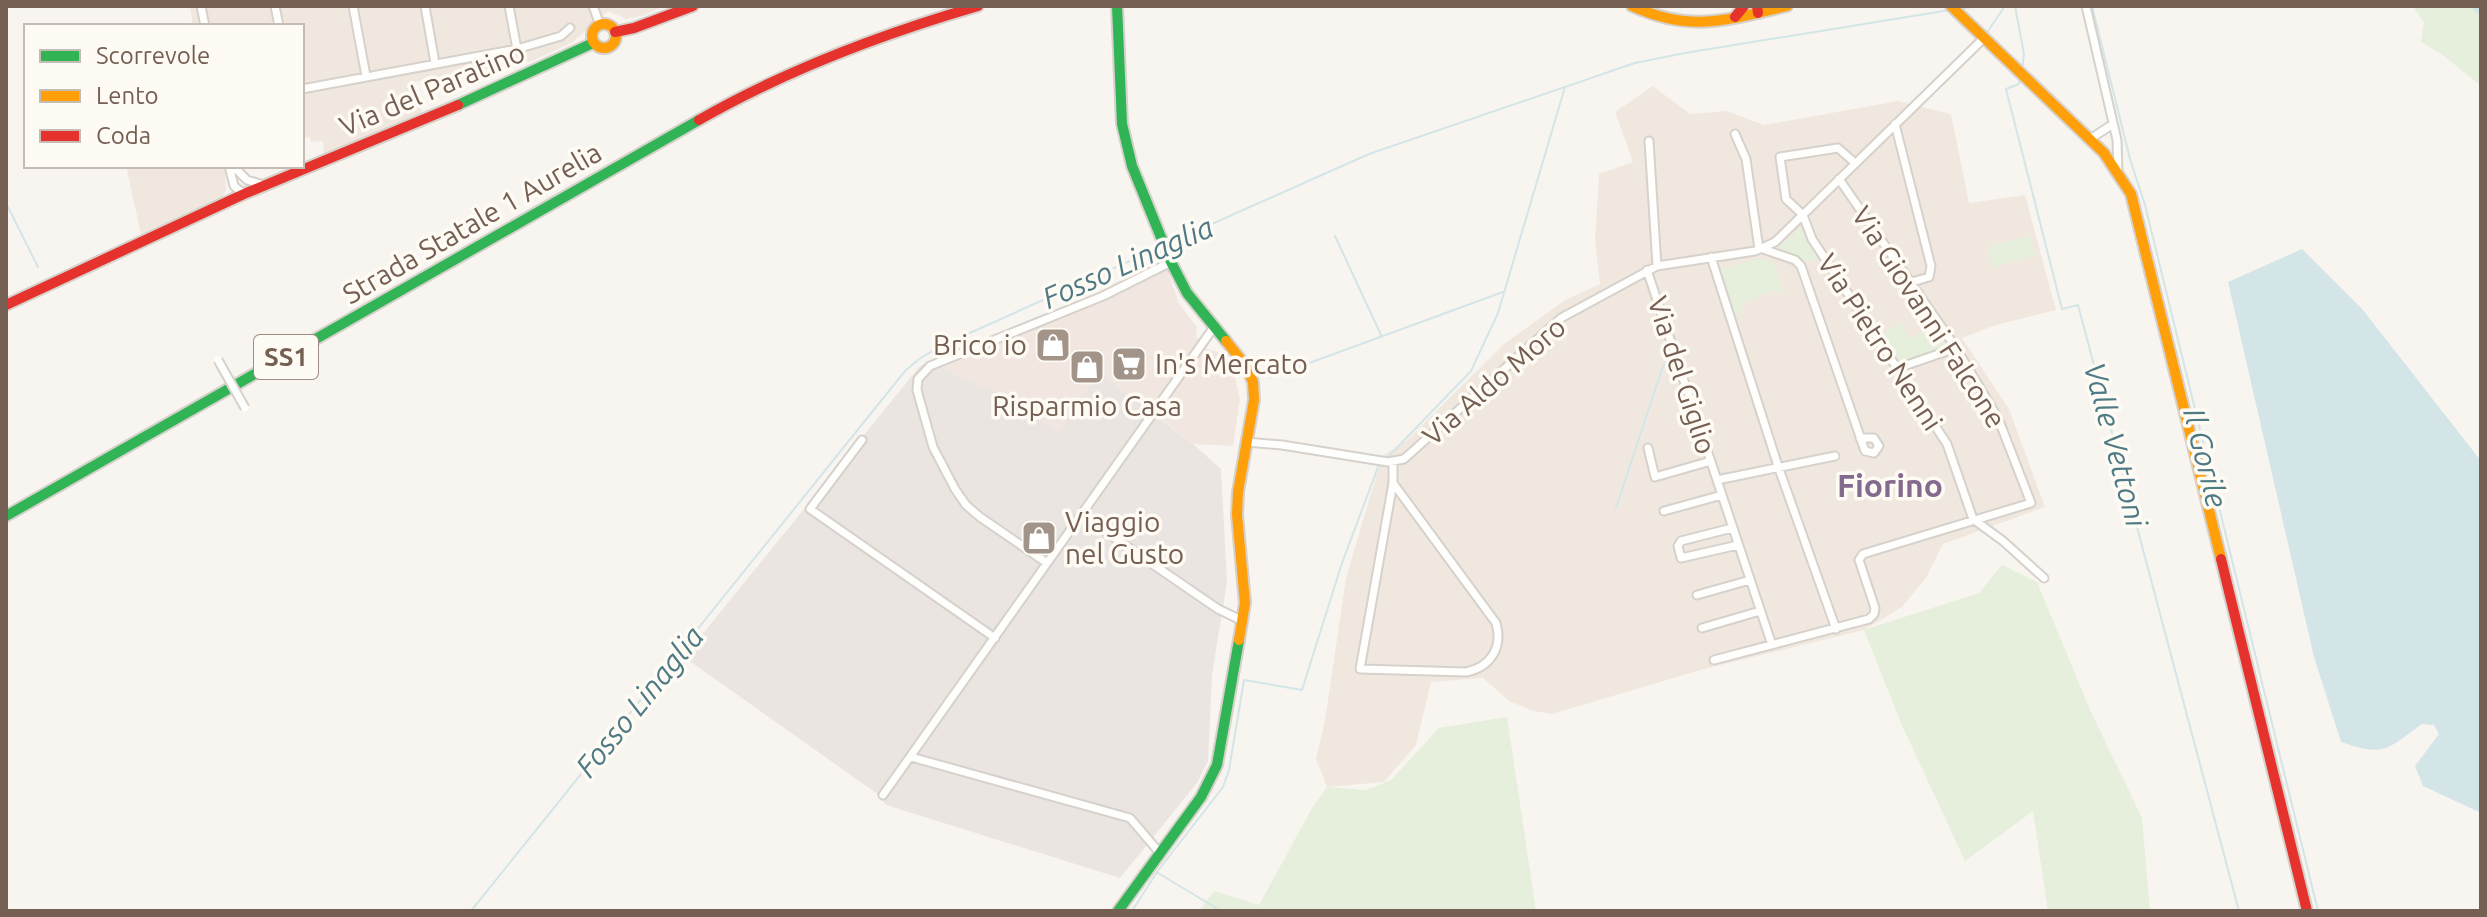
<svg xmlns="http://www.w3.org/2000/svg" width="2487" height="917" font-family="Ubuntu,sans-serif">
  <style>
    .residential { fill: #f0e8df }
    .commercial { fill: #f1e6e0 }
    .industrial { fill: #eae5e1 }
    .green { fill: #e6eedc }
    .water { fill: #d3e5e7 }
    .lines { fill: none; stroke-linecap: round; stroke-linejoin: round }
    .stream { stroke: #d3e5e7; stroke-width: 2 }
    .river { stroke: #d3e5e7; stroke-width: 14 }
    .street-casing { stroke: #d6d1cb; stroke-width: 11 }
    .fast-casing { stroke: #d6d1cb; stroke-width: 14 }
    .slow-casing { stroke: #d6d1cb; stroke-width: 14 }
    .jam-casing { stroke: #d6d1cb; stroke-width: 14 }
    .street { stroke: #fefefd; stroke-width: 7 }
    .fast { stroke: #30b455; stroke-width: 10 }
    .slow { stroke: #ff9f0a; stroke-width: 10 }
    .jam { stroke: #e5322d; stroke-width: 10 }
    .street-bridge-casing { stroke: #d6d1cb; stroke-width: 11; stroke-linecap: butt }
    .street-bridge { stroke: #fefefd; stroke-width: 7 }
    .labels { text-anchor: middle; stroke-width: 7; stroke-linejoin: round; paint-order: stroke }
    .shield { fill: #fefaf4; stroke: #9e8e83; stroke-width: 2 }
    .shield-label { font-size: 26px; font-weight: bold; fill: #755f52 }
    .street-label { font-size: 28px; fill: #755f52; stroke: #fefaf4 }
    .poi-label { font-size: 28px; fill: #755f52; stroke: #fefaf4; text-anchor: start }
    .water-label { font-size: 30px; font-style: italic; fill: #4d7a85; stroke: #fefaf4 }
    .quarter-label { font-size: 32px; font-weight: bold; fill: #846a8f; stroke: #fefaf4 }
  </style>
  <rect width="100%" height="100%" fill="#f8f5f0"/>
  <path class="residential" d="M 190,6 L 664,6 L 642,16 L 626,19 L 608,11 L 573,42 L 532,61 L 409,83 L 424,116 L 324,157 L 323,141 L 311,142 L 310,137 L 302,138 L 302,26 L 193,26 Z
    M 1653,86 L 1690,114 L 1727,111 L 1764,125 L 1898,101 L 1951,114 L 1969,203 L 2025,195 L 2056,310 L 1996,325 L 1962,338 L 2009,409 L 2045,507 L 1943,544 L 1926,578 L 1902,607 L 1864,630 L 1704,669 L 1552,714 L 1533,711 L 1509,701 L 1483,678 L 1431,682 L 1416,745 L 1384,782 L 1327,787 L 1316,759 L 1325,720 L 1346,578 L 1382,456 L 1406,441 L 1505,343 L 1565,300 L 1600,284 L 1595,241 L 1599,174 L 1633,162 L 1615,112 Z
    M 126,166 L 225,166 L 226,190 L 220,201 L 141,234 Z"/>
  <path class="commercial" d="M 1164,259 L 1179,304 L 1197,327 L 1196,336 L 1207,349 L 1218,352 L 1234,374 L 1240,399 L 1233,446 L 1193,444 L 1147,408 L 1059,432 L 997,392 L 945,370 L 939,357 L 1107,289 Z"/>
  <path class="industrial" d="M 939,357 L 945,370 L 997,392 L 1059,432 L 1099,373 L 1193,444 L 1221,469 L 1227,582 L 1212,675 L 1208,761 L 1197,783 L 1120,878 L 886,805 L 876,793 L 684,657 L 920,366 Z"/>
  <path class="green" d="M 2413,6 L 2481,6 L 2481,86 L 2444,56 L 2421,42 L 2424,23 Z
    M 1801,227 L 1818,258 L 1809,262 L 1777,249 Z
    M 2030,236 L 2035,256 L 1992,267 L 1987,247 Z
    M 1757,259 L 1774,262 L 1784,295 L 1774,290 L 1745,302 L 1735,322 L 1720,269 Z
    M 1899,323 L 1911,339 L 1934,324 L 1948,346 L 1901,362 L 1884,334 Z
    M 2002,565 L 2037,582 L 2091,712 L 2142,818 L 2150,911 L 2048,911 L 2033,811 L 1965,861 L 1900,721 L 1864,630 L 1979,593 Z
    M 1507,717 L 1536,911 L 1199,911 L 1214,891 L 1259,905 L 1311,810 L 1327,787 L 1366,790 L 1391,780 L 1439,728 Z"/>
  <path class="water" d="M 2302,249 L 2363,310 L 2481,461 L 2481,813 L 2423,786 L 2415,766 L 2439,734 L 2434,725 L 2422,724 C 2386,750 2385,757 2341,742 L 2314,657 L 2228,282 Z"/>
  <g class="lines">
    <path class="stream" d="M 2015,6 L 2024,54 L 2022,69
      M 2092,6 L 2130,159 L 2145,205 L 2318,911
      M 1960,9 L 1977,6
      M 1988,31 L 2005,6
      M 2020,79 L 2019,84 L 2006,89 L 2062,309 L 2078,305 L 2239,911
      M 6,203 L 38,267
      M 1335,236 L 1381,335
      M 1167,244 L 1369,154 L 1635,63 L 1685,53 L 1950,10
      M 1271,377 L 1503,292
      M 1389,456 L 1471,371 L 1498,313 L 1565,87
      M 1616,508 L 1662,369 L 1669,357
      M 1158,873 L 1221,911
      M 471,911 L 905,371 L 919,359 L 943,345 L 1161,247
      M 1132,911 L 1157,872 L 1223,787 L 1229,770 L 1244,680 L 1302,690 L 1342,563 L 1378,467"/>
    <path class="river" d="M 2480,6 L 2481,7"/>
    <defs>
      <path id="street" d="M 201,6 L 205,26
        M 275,6 L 279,26
        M 353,6 L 366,76
        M 425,6 L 435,63
        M 509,6 L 517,49
        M 593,6 L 600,25
        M 2086,6 L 2117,140 L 2118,172
        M 302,89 L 517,49 L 561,36 L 570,28
        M 1895,124 L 1931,266 L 1929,277 L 1912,282
        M 1735,134 L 1746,159 L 1759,249
        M 2090,139 L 2113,124
        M 1649,141 L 1657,266
        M 1855,163 L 1838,148 L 1780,157 L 1786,199 L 1803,215 L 1812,239 L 1947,444 L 1973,519 L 2003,541 L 2044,578
        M 229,166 L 234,186 L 244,194
        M 233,166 L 247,180 L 264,185
        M 1763,249 L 1795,260 L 1801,266 L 1865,451 L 1874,453 L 1879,446 L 1874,438 L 1860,438
        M 1711,257 L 1778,466 L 1836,629
        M 1647,270 L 1772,645
        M 1898,368 L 1956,348
        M 862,440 L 810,509 L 995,638
        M 1246,442 L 1282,445 L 1388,462 L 1404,459 L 1561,318 L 1657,266 L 1755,251 L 1775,242 L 1985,37
        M 1648,448 L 1655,477 L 1711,461
        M 1717,480 L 1835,456
        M 1393,483 L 1496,623 C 1503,647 1491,667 1466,672 L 1360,669 L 1393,483 L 1393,463
        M 1664,511 L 1722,495
        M 1081,515 L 1218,609 L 1243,621
        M 1732,528 L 1681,541 L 1678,546 L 1681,558 L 1738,545
        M 1047,563 L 980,517 L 966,505 L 955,489 L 933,447 L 917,390 L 918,379 L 930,366 L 1103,296 L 1171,262
        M 1697,595 L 1750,580
        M 1702,628 L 1760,611
        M 1714,660 L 1869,619 L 1874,614 L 1875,608 L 1859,560 L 1863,554 L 2031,503 L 1998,418 L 1956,348 L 1839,179
        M 911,757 L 1130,818 L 1159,852
        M 883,795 L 1214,327"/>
      <path id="fast" d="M 1117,6 L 1122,124 L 1132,166 L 1171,262 L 1187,293 L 1226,341
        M 458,105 L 593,43
        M 6,516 L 699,120
        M 1118,911 L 1201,797 L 1217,765 L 1239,640"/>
      <path id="slow" d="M 1632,6 C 1691,33 1727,20 1787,6
        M 1951,6 L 2104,153 L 2131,194 L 2221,559
        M592 36a12 12 0 1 1 24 0a12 12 0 1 1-24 0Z
        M 1226,341 L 1246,366 L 1253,382 L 1254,400 L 1238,492 L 1237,515 L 1245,603 L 1239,640"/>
      <path id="jam" d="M 1757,6 L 1758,13
        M 1735,17 L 1744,6
        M 615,32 L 634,28 L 693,6
        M 699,120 C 786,70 882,34 978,6
        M 6,305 L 244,194 L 458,105
        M 2221,559 L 2307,911"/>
    </defs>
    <use href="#street" class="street-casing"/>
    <use href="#fast" class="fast-casing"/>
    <use href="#slow" class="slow-casing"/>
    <use href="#jam" class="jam-casing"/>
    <use href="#street" class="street"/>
    <use href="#fast" class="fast"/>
    <use href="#slow" class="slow"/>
    <use href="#jam" class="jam"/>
    <defs>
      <path id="street-bridge" d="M 218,360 L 245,408"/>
    </defs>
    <use href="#street-bridge" class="street-bridge-casing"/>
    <use href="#street-bridge" class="street-bridge"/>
  </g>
  <defs>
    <symbol id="shop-square" viewBox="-11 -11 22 22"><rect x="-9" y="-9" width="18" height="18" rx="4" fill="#a39489" stroke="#fefaf4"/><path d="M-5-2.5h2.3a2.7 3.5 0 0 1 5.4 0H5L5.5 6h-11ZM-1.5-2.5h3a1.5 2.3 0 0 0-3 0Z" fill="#fff"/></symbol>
    <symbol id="supermarket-square" viewBox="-11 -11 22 22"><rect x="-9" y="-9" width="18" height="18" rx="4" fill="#a39489" stroke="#fefaf4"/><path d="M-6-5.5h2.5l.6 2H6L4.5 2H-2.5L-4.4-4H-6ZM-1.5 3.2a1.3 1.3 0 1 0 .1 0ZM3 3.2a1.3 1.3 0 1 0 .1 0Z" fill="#fff"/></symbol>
  </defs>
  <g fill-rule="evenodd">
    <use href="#shop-square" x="1033" y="325" width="40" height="40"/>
    <use href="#supermarket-square" x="1109" y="344" width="40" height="40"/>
    <use href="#shop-square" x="1067" y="347" width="40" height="40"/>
    <use href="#shop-square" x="1019" y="518" width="40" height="40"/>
  </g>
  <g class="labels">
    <rect class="shield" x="254" y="335" width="64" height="44" rx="6"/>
    <g class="shield-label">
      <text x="286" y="366">SS1</text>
    </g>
    <g class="street-label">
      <text transform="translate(432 89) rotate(-23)" y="10">Via del Paratino</text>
      <text transform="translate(472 223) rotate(-30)" y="10">Strada Statale 1 Aurelia</text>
      <text transform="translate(1929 317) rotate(57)" y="10">Via Giovanni Falcone</text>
      <text transform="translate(1880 342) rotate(57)" y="10">Via Pietro Nenni</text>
      <text transform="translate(1682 375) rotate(72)" y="10">Via del Giglio</text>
      <text transform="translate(1494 381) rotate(-41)" y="10">Via Aldo Moro</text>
    </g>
    <g class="poi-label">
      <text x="1027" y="355" text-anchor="end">Brico io</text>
      <text x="1155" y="374">In's Mercato</text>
      <text x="1087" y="416" text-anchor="middle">Risparmio Casa</text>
      <text x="1065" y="532">Viaggio<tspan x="1065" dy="32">nel Gusto</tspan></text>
    </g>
    <g class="water-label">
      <text transform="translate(1128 263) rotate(-24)" y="10">Fosso Linaglia</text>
      <text transform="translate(2115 445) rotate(75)" y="10">Valle Vettoni</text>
      <text transform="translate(2205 458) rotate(76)" y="10">Il Gorile</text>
      <text transform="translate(640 702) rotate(-51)" y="10">Fosso Linaglia</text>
    </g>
    <g class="quarter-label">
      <text x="1890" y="497">Fiorino</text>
    </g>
  </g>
  <rect width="2487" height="917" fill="none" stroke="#755f52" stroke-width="16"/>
  <rect x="24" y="24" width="280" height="144" fill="#fefaf4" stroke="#c7bcb3" stroke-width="2"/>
  <rect x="40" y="50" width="40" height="12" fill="#30b455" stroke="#c7bcb3" stroke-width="2"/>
  <text x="96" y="64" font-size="24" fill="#755f52">Scorrevole</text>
  <rect x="40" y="90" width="40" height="12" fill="#ff9f0a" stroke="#c7bcb3" stroke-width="2"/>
  <text x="96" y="104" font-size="24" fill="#755f52">Lento</text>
  <rect x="40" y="130" width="40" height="12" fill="#e5322d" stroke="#c7bcb3" stroke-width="2"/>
  <text x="96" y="144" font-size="24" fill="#755f52">Coda</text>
</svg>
